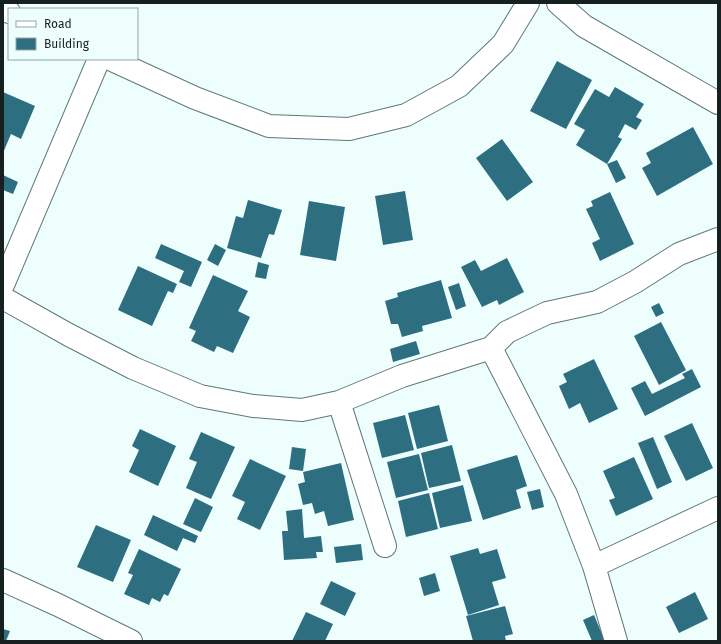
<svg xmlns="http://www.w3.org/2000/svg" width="721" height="644" font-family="'Fira Sans',sans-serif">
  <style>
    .building { fill: #2d6f81 }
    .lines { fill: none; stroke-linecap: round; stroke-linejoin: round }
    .minor-casing { stroke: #5f7977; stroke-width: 24 }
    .minor { stroke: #fff; stroke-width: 22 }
  </style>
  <rect width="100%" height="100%" fill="#edfefd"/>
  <path class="building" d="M 557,61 L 592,80 L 566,129 L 530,111 Z
    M 615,87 L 644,104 L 636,117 L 642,120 L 636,130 L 625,124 L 618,137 L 622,139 L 607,164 L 617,160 L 626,178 L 616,183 L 607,164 L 576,145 L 585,130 L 574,124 L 595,89 L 609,97 Z
    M 3,92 L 35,106 L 21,139 L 11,134 L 3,153 Z
    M 693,127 L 713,164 L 657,196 L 642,168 L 651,163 L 646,153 Z
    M 502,139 L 533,182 L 507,201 L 476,158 Z
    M 3,175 L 18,182 L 13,194 L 3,190 Z
    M 405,191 L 413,240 L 383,245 L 375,196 Z
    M 610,192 L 634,244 L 600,261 L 592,243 L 600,239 L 586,209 L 593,206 L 591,201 Z
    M 248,200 L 282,210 L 274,235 L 269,234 L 261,258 L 227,248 L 236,216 L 243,218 Z
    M 309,201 L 345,207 L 336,261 L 300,255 Z
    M 161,244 L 202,262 L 191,287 L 179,282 L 184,271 L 155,258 Z
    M 215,244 L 226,250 L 218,266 L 207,260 Z
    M 507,258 L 524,292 L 499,305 L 497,300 L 482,307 L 461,267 L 475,260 L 481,271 Z
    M 258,262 L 269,265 L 266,279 L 255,277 Z
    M 138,266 L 177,284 L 173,293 L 168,291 L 152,326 L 118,310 Z
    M 213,275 L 248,291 L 238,311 L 250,317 L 233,353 L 217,346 L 214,352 L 191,341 L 196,331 L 189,328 Z
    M 441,280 L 452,318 L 422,326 L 423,331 L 402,337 L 398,324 L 391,324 L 385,301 L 398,297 L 397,293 Z
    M 459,283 L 466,306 L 456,310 L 448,287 Z
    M 659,303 L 664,313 L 656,317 L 651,307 Z
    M 661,322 L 686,370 L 659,385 L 634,336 Z
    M 416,341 L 420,354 L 393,362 L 390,349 Z
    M 594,359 L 618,409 L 589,423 L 580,403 L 569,409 L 559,386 L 567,382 L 563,374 Z
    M 692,369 L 701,387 L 645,416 L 631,388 L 645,381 L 652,394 L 685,378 L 682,374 Z
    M 439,405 L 448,441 L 417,449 L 408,413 Z
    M 405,415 L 414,450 L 382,458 L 373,423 Z
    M 692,423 L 713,468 L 686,481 L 664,436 Z
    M 140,429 L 176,446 L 158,486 L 129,472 L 139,450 L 132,446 Z
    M 201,432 L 235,447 L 211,499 L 186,488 L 197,462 L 189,459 Z
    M 653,437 L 672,482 L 657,489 L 638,443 Z
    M 452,445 L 461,481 L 429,488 L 421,453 Z
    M 292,447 L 306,449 L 303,471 L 289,469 Z
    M 419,454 L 428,490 L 396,498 L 387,462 Z
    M 517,455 L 527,486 L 516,490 L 521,508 L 483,520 L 467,470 Z
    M 634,457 L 653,499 L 616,516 L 609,500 L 615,498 L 603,471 Z
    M 250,459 L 286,476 L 260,530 L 237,519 L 245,502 L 232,496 Z
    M 341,463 L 354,520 L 328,526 L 324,511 L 315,514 L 312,503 L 303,505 L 298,484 L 305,482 L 303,472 Z
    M 463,485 L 472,521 L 440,528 L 432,493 Z
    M 540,489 L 544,507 L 532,510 L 527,492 Z
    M 429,493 L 438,529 L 406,537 L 398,501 Z
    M 195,498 L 213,507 L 201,532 L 183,524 Z
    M 302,509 L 304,538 L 321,536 L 323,552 L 316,552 L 317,558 L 284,560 L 282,531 L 288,531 L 286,511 Z
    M 153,515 L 198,536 L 195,543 L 183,538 L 177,551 L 144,535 Z
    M 96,525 L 131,540 L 113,582 L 77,567 Z
    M 361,544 L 363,560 L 336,563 L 334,547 Z
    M 478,548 L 480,554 L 497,549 L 506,578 L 492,582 L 499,605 L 468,615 L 450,556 Z
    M 139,549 L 181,569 L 168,596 L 164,594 L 160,602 L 152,598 L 149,605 L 124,594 L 133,575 L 128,573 Z
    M 435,573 L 440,591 L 424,596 L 419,578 Z
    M 331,581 L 356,593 L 345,616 L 320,604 Z
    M 695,592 L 708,619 L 679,633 L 666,607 Z
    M 505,606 L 513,634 L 505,636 L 506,641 L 473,641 L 466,616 Z
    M 306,612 L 333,624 L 325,641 L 292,641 Z
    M 594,615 L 605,641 L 592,641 L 583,620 Z
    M 3,629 L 10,631 L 6,641 L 3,641 Z"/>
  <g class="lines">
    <defs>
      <path id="minor" d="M 558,3 L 584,26 L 718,103
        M 3,9 L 9,12
        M 110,59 L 195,98 L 269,126 L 349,129 L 406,115 L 459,86 L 503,44 L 528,3
        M 3,285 L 99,59
        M 3,298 L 69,335 L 133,368 L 200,396 L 253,406 L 302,410 L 339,402 L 402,376 L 491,348 L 507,332 L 547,313 L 597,302 L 635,282 L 679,254 L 718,239
        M 491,348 L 566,494 L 594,566 L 616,641
        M 339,402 L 385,546
        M 594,566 L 718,508
        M 3,580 L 58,605 L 131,641"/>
    </defs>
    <use href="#minor" class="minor-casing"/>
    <use href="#minor" class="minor"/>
  </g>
  <rect width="721" height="644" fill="none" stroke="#15201f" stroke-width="8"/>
  <rect x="8" y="8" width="130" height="52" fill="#edfefd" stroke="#97a5a4"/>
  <rect x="16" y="21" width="20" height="6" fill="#ffffff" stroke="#97a5a4"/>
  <text x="44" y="28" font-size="12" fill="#15201f">Road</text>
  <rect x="16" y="38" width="20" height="12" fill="#2d6f81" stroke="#97a5a4"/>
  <text x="44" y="48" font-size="12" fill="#15201f">Building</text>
</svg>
